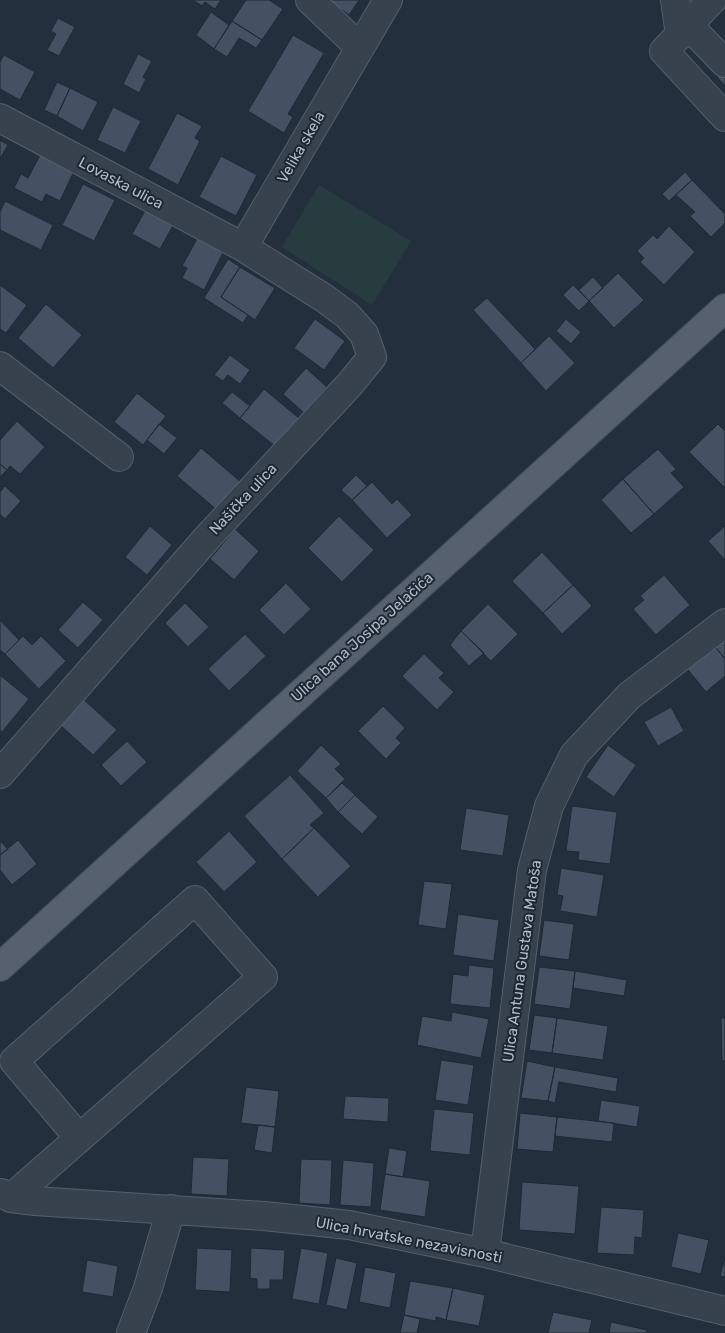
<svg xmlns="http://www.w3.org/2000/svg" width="725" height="1333" font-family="Rubik,sans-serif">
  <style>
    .green { fill: #263c3f }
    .building { fill: #455162; stroke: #1f2835 }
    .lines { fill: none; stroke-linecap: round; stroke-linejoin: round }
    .minor-casing { stroke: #565f6c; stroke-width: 30 }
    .major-casing { stroke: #414a57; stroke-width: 30 }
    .minor { stroke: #38414e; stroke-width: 28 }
    .major { stroke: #56606e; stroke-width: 28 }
    .labels { text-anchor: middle; stroke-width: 4; stroke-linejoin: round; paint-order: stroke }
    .street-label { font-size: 15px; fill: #b4bcc9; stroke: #1d2633 }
  </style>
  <rect width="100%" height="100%" fill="#242f3e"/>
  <path class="green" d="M 319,185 L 411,241 L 372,305 L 282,247 Z"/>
  <path class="building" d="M 193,0 L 221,0 L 215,9 L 205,2 L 202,6 Z
    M 246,0 L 269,0 L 283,9 L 262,40 L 232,21 Z
    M 328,0 L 359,0 L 349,15 Z
    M 211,12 L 229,25 L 214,49 L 196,35 Z
    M 58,18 L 75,27 L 59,56 L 47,50 L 56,34 L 51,31 Z
    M 232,21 L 262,40 L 256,48 L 239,38 L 227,57 L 214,49 Z
    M 293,35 L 324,53 L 288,114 L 293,117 L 284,133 L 248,111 Z
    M 138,54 L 152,61 L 143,77 L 146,79 L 139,93 L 123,84 Z
    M 4,55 L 35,72 L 20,100 L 0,89 L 0,62 Z
    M 725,69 L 725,86 L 717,77 Z
    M 57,82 L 70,88 L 57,116 L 44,110 Z
    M 70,88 L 98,102 L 83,131 L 57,116 Z
    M 113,107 L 141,121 L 125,153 L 97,140 Z
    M 177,113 L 202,126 L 195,138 L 200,141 L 178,185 L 148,169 Z
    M 0,140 L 8,145 L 0,159 Z
    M 40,155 L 74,171 L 60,201 L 46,194 L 42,202 L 14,188 L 21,174 L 28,178 Z
    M 221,156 L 257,175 L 236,216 L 199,197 Z
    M 685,172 L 692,180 L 669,201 L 662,194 Z
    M 692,180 L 725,214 L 725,223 L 711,237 L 690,216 L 695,212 L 676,195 Z
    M 83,184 L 115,200 L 94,241 L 62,225 Z
    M 5,201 L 53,225 L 41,250 L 0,230 L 0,212 Z
    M 146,209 L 174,224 L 160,249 L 132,234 Z
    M 669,226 L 695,252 L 664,285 L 640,262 L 644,258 L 637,251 L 653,235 L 657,239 Z
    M 198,237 L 224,251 L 204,290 L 182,278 L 187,268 L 182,266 Z
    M 228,259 L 240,267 L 221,297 L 248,315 L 243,323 L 204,298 Z
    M 240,267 L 275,288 L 255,320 L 221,297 Z
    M 618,273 L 644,300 L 614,328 L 589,301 Z
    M 593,277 L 603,288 L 589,301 L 579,290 Z
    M 0,285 L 27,305 L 6,333 L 0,329 Z
    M 573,285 L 589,301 L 579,311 L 563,295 Z
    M 487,298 L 535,349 L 521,363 L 473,310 Z
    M 46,304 L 82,335 L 53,368 L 18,338 Z
    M 315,319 L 345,341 L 324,370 L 294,348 Z
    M 566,319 L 581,332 L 571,344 L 556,331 Z
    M 549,336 L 575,363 L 546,391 L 521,363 Z
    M 230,355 L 250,370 L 240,384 L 228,375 L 223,381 L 214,375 Z
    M 306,368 L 327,387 L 304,413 L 283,394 Z
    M 264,389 L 300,419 L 276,447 L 240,418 Z
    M 232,392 L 250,406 L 240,418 L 222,403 Z
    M 137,393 L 166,416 L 143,445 L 114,422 Z
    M 17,421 L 45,447 L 20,474 L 10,466 L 7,470 L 0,464 L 0,440 Z
    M 159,424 L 177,438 L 164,454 L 147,440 Z
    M 718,424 L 725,431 L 725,488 L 689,452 Z
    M 201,448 L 241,482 L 217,510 L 177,476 Z
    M 658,449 L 676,469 L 671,473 L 684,487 L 654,514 L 623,479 Z
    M 0,464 L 7,470 L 0,477 Z
    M 356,475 L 367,486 L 352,500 L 341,490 Z
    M 623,479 L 654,514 L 631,533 L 601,500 Z
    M 372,482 L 392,504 L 397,499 L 412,515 L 387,538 L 352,500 Z
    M 5,486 L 21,501 L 5,519 L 0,514 L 0,492 Z
    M 339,516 L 374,550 L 342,582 L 308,548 Z
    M 150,526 L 172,545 L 147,575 L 125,557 Z
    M 725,526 L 725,560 L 708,541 Z
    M 235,529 L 259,551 L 234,580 L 210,559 Z
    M 542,552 L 573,585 L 543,613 L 512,581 Z
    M 664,575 L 690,605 L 656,635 L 633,609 L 644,600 L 640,596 Z
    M 286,583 L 311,609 L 284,635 L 259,610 Z
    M 573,585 L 592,606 L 562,634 L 543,613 Z
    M 83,602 L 103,620 L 78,648 L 58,630 Z
    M 185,603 L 209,627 L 188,647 L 165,623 Z
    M 488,604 L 518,634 L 491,661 L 461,631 Z
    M 0,620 L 19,640 L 5,654 L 0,650 Z
    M 461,631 L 484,653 L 469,666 L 450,645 Z
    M 245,634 L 266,656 L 229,691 L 208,669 Z
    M 23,636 L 32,645 L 41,636 L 66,661 L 39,689 L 5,654 Z
    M 725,636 L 725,659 L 713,644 Z
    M 713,644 L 725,659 L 725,676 L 706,692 L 685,666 Z
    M 424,654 L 444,673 L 439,678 L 454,692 L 437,710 L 402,676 Z
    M 0,675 L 29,699 L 2,732 L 0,730 Z
    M 82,698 L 117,730 L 93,755 L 58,723 Z
    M 383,706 L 405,728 L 396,738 L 401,743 L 386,759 L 358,731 Z
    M 671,707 L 684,731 L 658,746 L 644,722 Z
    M 127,741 L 147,762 L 121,786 L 101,765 Z
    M 321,745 L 341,764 L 335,769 L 345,779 L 326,798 L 297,771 Z
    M 608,745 L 636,765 L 614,797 L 586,777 Z
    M 290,775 L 324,813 L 310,825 L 314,828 L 282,859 L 244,816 Z
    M 342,783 L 355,795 L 338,812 L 326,798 Z
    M 355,795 L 378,817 L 362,834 L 338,812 Z
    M 572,806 L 617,812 L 610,864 L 578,860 L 579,852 L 566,851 Z
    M 466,808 L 509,815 L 503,856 L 460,850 Z
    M 314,828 L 351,866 L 318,897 L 282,859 Z
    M 229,831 L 257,862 L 224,892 L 196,862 Z
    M 18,840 L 37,864 L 12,885 L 0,870 L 0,855 Z
    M 0,841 L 8,849 L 0,855 Z
    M 561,868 L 604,875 L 597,917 L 560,911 L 563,896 L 557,895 Z
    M 424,881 L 452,884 L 446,929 L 418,925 Z
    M 458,914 L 499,920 L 494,961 L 453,955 Z
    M 544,920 L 574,924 L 569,960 L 539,956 Z
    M 469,965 L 494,968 L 490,1008 L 450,1004 L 453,974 L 468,976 Z
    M 539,967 L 575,971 L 570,1009 L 534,1004 Z
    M 575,971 L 627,980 L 624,996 L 573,988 Z
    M 452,1012 L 489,1019 L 481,1058 L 417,1045 L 422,1016 L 451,1021 Z
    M 534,1015 L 557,1018 L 552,1053 L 529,1050 Z
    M 557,1018 L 608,1026 L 603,1060 L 552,1053 Z
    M 721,1018 L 725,1018 L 725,1061 L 722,1061 Z
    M 441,1060 L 474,1065 L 468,1105 L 435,1100 Z
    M 527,1061 L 555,1067 L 548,1101 L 521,1098 Z
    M 555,1067 L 618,1078 L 616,1092 L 559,1082 L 555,1103 L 548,1101 Z
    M 246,1087 L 279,1091 L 275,1127 L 241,1123 Z
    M 345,1096 L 389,1098 L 388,1122 L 343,1119 Z
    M 601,1100 L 640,1106 L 637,1127 L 598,1121 Z
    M 434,1109 L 474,1113 L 470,1155 L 430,1151 Z
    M 520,1113 L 557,1117 L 553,1152 L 517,1149 Z
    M 557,1117 L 614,1123 L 612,1142 L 555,1136 Z
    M 258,1125 L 275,1127 L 272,1153 L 254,1150 Z
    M 389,1148 L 407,1151 L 403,1177 L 385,1174 Z
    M 193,1157 L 229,1159 L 227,1196 L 191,1194 Z
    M 301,1159 L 332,1160 L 330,1205 L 299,1203 Z
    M 343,1160 L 374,1163 L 371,1207 L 340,1205 Z
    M 385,1174 L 430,1181 L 425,1217 L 380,1210 Z
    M 522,1182 L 579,1186 L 575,1234 L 519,1230 Z
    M 601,1207 L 644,1210 L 642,1238 L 635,1237 L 634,1255 L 597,1253 Z
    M 678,1233 L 709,1240 L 701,1274 L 671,1267 Z
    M 197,1248 L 232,1250 L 230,1292 L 195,1290 Z
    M 251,1248 L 285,1250 L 283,1280 L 270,1280 L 270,1289 L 257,1289 L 257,1279 L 250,1278 Z
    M 301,1248 L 328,1253 L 319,1304 L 292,1299 Z
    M 336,1258 L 357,1263 L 347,1310 L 326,1305 Z
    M 725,1258 L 725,1277 L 720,1276 Z
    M 87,1260 L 118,1266 L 113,1297 L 82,1292 Z
    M 365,1267 L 396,1273 L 390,1308 L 359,1302 Z
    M 410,1281 L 453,1288 L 446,1320 L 436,1317 L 436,1321 L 404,1315 Z
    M 453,1288 L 485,1295 L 479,1326 L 446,1320 Z
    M 553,1312 L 592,1320 L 589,1333 L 548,1333 Z
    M 404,1315 L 420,1319 L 417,1333 L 400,1333 Z
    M 611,1322 L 647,1330 L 646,1333 L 609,1333 Z"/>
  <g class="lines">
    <defs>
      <path id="minor" d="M 310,0 L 359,47
        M 675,0 L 680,35
        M 712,0 L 664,51 L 725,117
        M 688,25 L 725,63
        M 0,118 L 243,247 L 324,298 L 347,315 L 364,334 L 372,357 L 350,384 L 207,538 L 0,774
        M 243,247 L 388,0
        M 0,366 L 119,457
        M 1,1193 L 11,1198 L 35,1201 L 264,1216 L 349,1225 L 485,1253 L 725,1311
        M 11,1198 L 263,977 L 195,900 L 14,1061 L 79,1138
        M 485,1253 L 532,870 L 549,806 L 574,755 L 629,696 L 725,623
        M 131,1333 L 148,1288 L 171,1209"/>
      <path id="major" d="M 0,967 L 725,308"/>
    </defs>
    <use href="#minor" class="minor-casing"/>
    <use href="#major" class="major-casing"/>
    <use href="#minor" class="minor"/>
    <use href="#major" class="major"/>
  </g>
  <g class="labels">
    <g class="street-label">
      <text transform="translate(301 147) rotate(-60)" y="5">Velika skela</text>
      <text transform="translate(121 183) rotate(28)" y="5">Lovaska ulica</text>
      <text transform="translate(243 499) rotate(-47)" y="5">Našička ulica</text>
      <text transform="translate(362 637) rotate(-42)" y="5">Ulica bana Josipa Jelačića</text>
      <text transform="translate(522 961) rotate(-82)" y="5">Ulica Antuna Gustava Matoša</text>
      <text transform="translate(409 1240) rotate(11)" y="5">Ulica hrvatske nezavisnosti</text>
    </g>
  </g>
</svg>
